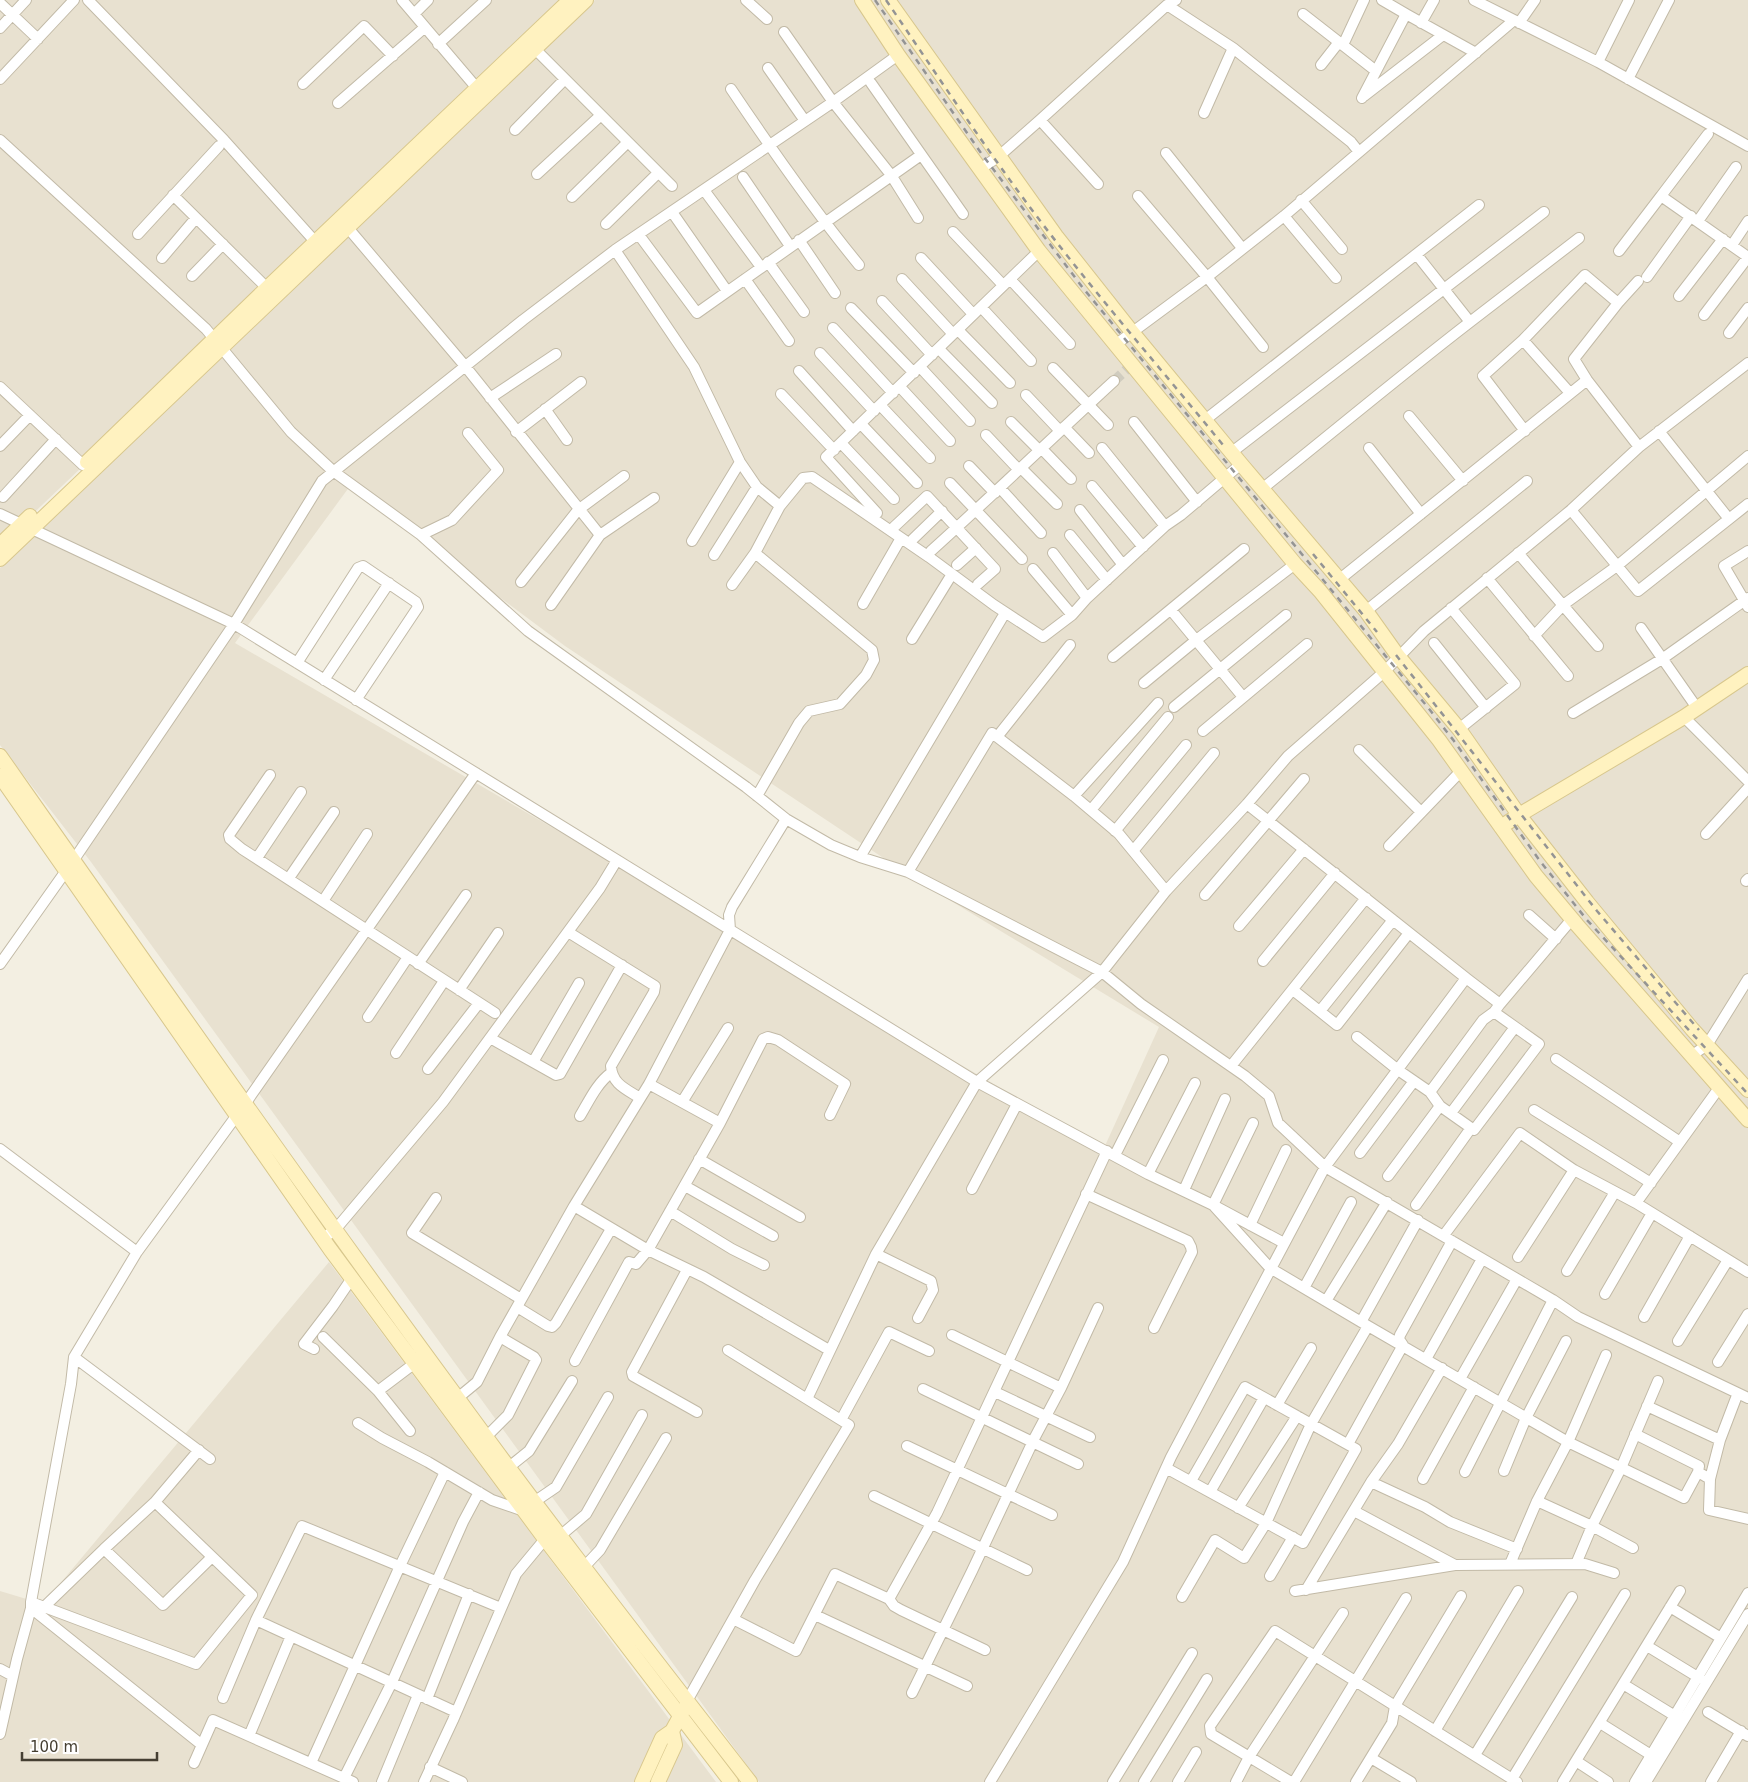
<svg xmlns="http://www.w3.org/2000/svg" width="1748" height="1782" font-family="'DejaVu Sans',sans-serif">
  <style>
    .residential { fill: #e8e1d0; fill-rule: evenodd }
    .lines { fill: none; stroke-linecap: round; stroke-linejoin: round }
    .street-tunnel { stroke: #d0ccbf; stroke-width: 10; stroke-dasharray: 10 5; stroke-linecap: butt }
    .street-casing { stroke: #c2baa7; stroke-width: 12 }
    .secondary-casing { stroke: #d8c78d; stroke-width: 16 }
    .street { stroke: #fff; stroke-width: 10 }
    .secondary { stroke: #fff2c0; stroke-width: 14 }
    .rail { stroke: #949494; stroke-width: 2.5; stroke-dasharray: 6 6; stroke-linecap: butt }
  </style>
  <rect width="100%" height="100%" fill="#f3efe2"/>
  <path class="residential" d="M 0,0 L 573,0 L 0,545 Z
    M 595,0 L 1748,0 L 1748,1782 L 759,1782 L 91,862 L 0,745 L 0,568 L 238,339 ZM 350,486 L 565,646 L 918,881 L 1159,1027 L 1104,1148 L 235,643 Z
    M 329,1262 L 716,1782 L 0,1782 L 0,1591 L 43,1604 Z"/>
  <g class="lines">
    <path class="street-tunnel" d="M 1114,381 L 1127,369"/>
    <defs>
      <path id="street" d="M 88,0 L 224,140 L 320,247
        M 402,0 L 481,93
        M 746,0 L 767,19
        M 1382,0 L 1406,14
        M 1474,0 L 1598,62 L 1748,146
        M 0,3 L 38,39
        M 1167,5 L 1233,48 L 1351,142 L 1359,152
        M 414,14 L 428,0
        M 1303,14 L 1376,71
        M 1421,23 L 1434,0
        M 1519,23 L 1535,0
        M 0,28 L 26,0
        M 784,32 L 833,102 L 891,175 L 918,218
        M 438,44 L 486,0
        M 1343,45 L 1364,0
        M 535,49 L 672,186
        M 1598,62 L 1629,0
        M 1321,65 L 1339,42
        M 768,68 L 805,121
        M 0,79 L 74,0
        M 1628,79 L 1669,0
        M 871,83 L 963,214
        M 303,84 L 364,26 L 393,56
        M 731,89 C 772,150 813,209 859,265
        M 1364,96 L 1443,35
        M 1362,98 L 1406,14 L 1476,53
        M 338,103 L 424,28
        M 1204,113 L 1233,48
        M 1040,120 L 1098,184
        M 515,130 L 565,79
        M 0,140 L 206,329 L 291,432 L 333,471 L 421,535
        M 1166,153 L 1242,248
        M 980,169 L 998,157 L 1040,120 L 1167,5 L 1176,0
        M 537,174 L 600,116
        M 743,177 L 790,246
        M 704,190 L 761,267
        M 173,195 L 267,288
        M 1138,196 L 1207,277 L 1263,347
        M 1661,196 L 1708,134
        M 572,197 L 628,142
        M 1301,200 L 1342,249
        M 672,212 L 727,291
        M 1284,216 L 1336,278
        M 1698,221 L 1736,167
        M 606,224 L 658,173
        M 348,228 L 465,366 L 600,535
        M 953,232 L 1003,285
        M 138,234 L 219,146
        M 639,235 L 697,313 L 921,155
        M 799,240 L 835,293
        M 1732,245 L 1748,221
        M 615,250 L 694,367 L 740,462 L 757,487 L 780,506
        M 1619,251 L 1661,196 L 1748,257
        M 162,258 L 196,218
        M 921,258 L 973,314
        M 768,262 L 804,312
        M 192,276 L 223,244
        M 1647,277 L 1691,216
        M 745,279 L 789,341
        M 902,279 L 953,334
        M 1010,279 L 1070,344
        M 1679,296 L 1723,239
        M 882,301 L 932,355
        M 981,307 L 1031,361
        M 851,308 L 914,373
        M 1704,315 L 1748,257
        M 1470,322 L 1579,238
        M 833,328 L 893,393
        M 958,330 L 1010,383
        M 1729,333 L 1748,308
        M 1523,340 L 1585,275 L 1618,303 L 1638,281
        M 1115,345 L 1207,277 L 1284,216 L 1513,21
        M 939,349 L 992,403
        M 820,353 L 874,411
        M 920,367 L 970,421
        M 1053,368 L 1108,425
        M 799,371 L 853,431
        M 1587,380 L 1574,359 L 1618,303
        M 0,387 L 83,465
        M 900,387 L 950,441
        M 781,394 L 834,450
        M 1026,395 L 1060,431
        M 490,398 L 556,354
        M 880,405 L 930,458
        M 545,409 L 567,440
        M 1409,416 L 1463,481
        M 1205,420 L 1479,205
        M 1011,422 L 1039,450
        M 1134,422 L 1197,502
        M 861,424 L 917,483
        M 1064,427 L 1089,453
        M 1525,431 L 1483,376 L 1523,340 L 1570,393
        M 516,432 L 581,382
        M 468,433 L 498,470 L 452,520 L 421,535 L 528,631 L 746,787 L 786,819 L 831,845 L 860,857 L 1005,613
        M 986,435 L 1019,470
        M 841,443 L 894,499
        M 0,446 L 30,415
        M 1041,448 L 1071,479
        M 1102,448 L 1165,526
        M 1369,448 L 1421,514
        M 1232,452 L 1544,212
        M 969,466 L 995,493
        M 1021,468 L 1057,504
        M 950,483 L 1022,559
        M 1092,486 L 1143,547
        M 1000,488 L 1041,533
        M 1262,489 C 1332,433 1400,376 1470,322 L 1417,255
        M 3,497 L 56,439
        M 1080,510 L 1123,565
        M 1571,510 L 1638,591 L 1729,519 L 1659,431
        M 877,513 L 826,457 L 1039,251
        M 0,514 L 234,624 L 977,1082 L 1148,1174 L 1213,1205 L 1284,1243
        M 1729,519 L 1748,504
        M 894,527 L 927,496 L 995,569 L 978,584
        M 1070,535 L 1107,580
        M 913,539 L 942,511
        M 692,541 L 740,462
        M 931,551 C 993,495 1053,437 1114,381
        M 1748,551 L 1724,566 L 1748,607
        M 1053,553 L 1087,598
        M 1518,553 L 1598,646
        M 714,555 L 757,487
        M 957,565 L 976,548
        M 1033,569 L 1072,615
        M 1487,578 L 1568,676
        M 1340,579 L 1587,380 L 1639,447
        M 521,582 L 578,510 L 624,476
        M 732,585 L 755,553
        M 863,604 L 901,538
        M 551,605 L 600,535 L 654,498
        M 1451,608 L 1515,684 L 1459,729
        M 1171,610 L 1243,697
        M 1366,611 L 1527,481
        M 1641,628 L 1697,708
        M 1534,636 L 1563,605 L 1617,566 L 1748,456
        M 912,639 L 952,574
        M 1434,643 L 1486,708
        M 1113,657 L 1244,549
        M 297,663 L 358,568 L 363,566 L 416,602 L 418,607 L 356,700
        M 324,680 L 389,583
        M 1144,683 L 1195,641 L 1295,564
        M 1174,707 L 1286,615
        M 1573,713 L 1662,659 L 1748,598
        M 1684,717 L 1748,781
        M 1203,731 L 1307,644
        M 997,737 L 1070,645
        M 1359,750 L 1421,812
        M 270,775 L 229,835 L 230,839 L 242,849 L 495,1013
        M 757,796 L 799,723 L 809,711 L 840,704 L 866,675 L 874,660 L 872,650 L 755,553 L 780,506 L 803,478 L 812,477 L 929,557 L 994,605 L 1043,637 L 1072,615 L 1087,598 L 1165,526 L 1181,515 L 1241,464
        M 1074,796 L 1158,703
        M 1247,804 L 1466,978
        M 1091,810 L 1168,717
        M 1115,831 L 1186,745
        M 1706,834 L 1748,788
        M 1389,846 L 1461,771
        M 1133,851 L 1214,753
        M 860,857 L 908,872
        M 257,858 L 301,792
        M 289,878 L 334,812
        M 1746,881 L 1748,879
        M 1166,891 L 1119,834 L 1074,796 L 992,733 L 908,872 L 1102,972 L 1141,1004 L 1245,1076 L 1269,1096 L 1278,1123 L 1325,1167 L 1553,1300 L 1578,1317 L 1748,1398
        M 1205,895 L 1304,779
        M 323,901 L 367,834
        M 1529,915 L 1556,939
        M 1239,926 L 1304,849
        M 568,932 L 655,986 L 654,992 L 611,1066 C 612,1084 626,1089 640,1098
        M 1263,961 L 1335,873
        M 0,964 L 73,861 L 234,624 L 322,481 L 523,320 L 615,250 L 833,102 L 898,55
        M 418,964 L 466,895
        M 459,990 L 498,933
        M 1293,990 L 1337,1025 L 1409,933
        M 1320,1011 L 1393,920
        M 368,1017 L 408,957
        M 1357,1037 L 1398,1070 L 1430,1092 L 1440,1106 L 1474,1130 L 1539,1044 L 1494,1012 L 1500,1004
        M 490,1038 L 556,1075 L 560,1074 L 622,965
        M 396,1053 L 444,981
        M 1691,1056 L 1707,1045 L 1748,979
        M 1556,1059 L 1680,1142
        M 533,1062 L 579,983
        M 1231,1066 L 1366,898
        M 428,1069 L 479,1003
        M 1430,1092 L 1483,1020 L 1494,1012
        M 682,1102 L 728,1028
        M 1534,1110 L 1651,1183
        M 1451,1113 L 1515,1027
        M 580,1116 C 589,1101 597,1083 611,1073
        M 720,1123 L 763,1039 L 768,1037 L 778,1040 L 845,1084 L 830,1115
        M 1253,1123 L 1213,1205 L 1270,1268 L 1368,1326
        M 0,1149 L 137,1252
        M 1360,1153 L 1414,1081
        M 1115,1155 L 1163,1060
        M 699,1159 L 800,1217
        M 1148,1174 L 1195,1083
        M 1388,1176 L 1440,1106
        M 685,1186 L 773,1236
        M 972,1189 L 1017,1104
        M 1184,1190 L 1225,1099
        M 1086,1194 L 1188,1241 L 1191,1247 L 1192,1252 L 1154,1328
        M 436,1198 L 412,1233 L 521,1299
        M 1636,1203 L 1719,1088
        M 1416,1205 L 1471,1128
        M 574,1206 L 648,1250 L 704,1277 L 829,1350
        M 670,1211 L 732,1249 L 764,1265
        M 1250,1225 L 1286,1150
        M 1444,1235 L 1520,1133 L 1574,1170 L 1636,1203 L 1748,1272
        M 323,1238 L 335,1230 L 443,1102 L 600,888 L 617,860
        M 876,1254 L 931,1281 L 933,1290 L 918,1318
        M 1518,1257 L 1574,1170
        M 687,1270 L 632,1372 L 633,1376 L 697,1412
        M 1567,1271 L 1615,1192
        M 1304,1288 L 1351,1202
        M 1605,1294 L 1652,1213
        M 1326,1301 L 1387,1202
        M 517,1307 L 548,1326 L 552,1327 L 556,1323 L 611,1229
        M 1644,1317 L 1690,1236
        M 1361,1322 L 1418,1220
        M 952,1335 L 1061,1388 L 1098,1308
        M 323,1337 L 378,1391 L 415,1363
        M 1678,1341 L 1728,1260
        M 1403,1345 L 1399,1339 L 1400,1335 L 1452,1241
        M 314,1349 L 304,1344 L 333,1306 L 352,1278
        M 728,1350 L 807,1399 L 876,1254 L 977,1082 L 1102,972 L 1166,891 L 1247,804 L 1288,756 L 1384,672 L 1424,631 L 1571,510 L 1639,447 L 1748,363
        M 1426,1359 L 1482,1259
        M 575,1361 L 629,1262 L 636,1264 L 648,1250 L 720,1123 L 649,1084
        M 1718,1362 L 1748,1314
        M 1460,1379 L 1517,1279
        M 923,1389 L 1078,1464
        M 378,1391 L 410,1431
        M 995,1392 L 1090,1437
        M 454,1401 L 477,1382 L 500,1337 L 574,1206 L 649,1084 L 730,930 L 729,915 L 732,907 L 786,819
        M 1277,1405 L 1311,1348
        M 1647,1406 L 1720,1440
        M 841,1420 L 889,1332 L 929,1351
        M 358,1423 L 382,1438 L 428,1462 L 492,1500 L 524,1511
        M 1635,1434 L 1699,1466 L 1698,1472
        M 486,1437 L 508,1415 L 536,1360 L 534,1357 L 500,1337
        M 1348,1444 L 1403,1345
        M 907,1446 L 1052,1515
        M 210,1459 L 74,1357 L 137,1252 L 245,1104 L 476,773
        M 509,1467 L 529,1451 L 572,1381
        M 1166,1468 L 1303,1543 L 1356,1449 L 1245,1387 L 1191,1481
        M 1504,1471 L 1526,1418 L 1566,1341
        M 1465,1472 L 1553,1300
        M 1423,1479 L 1474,1387
        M 1710,1479 L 1720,1440 L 1736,1398
        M 1371,1482 L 1425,1507 L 1450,1522 L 1517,1549
        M 1210,1492 L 1264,1398
        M 874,1496 L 1027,1570
        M 1537,1501 L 1592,1526 L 1633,1548
        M 155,1502 L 199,1450
        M 534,1502 L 556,1487 L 608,1397
        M 1238,1508 L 1297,1416
        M 1354,1511 L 1455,1565
        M 560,1536 L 586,1514 L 642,1415
        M 1510,1564 L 1537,1501 L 1568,1442 L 1606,1355
        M 1576,1564 L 1592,1526 L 1621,1468 L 1658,1381
        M 584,1567 L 600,1550 L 666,1438
        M 1270,1576 L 1293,1537
        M 1306,1590 L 1371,1482 L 1398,1444 L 1442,1368
        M 1295,1591 L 1455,1565 L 1585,1564 L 1614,1573
        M 1182,1597 L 1215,1540 L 1244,1558 L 1266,1523 L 1311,1424 L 1368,1326 L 1568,1442 L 1684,1498 L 1698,1472 L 1710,1479 L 1709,1510 L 1748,1519
        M 889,1599 L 894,1606 L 901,1610 L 985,1650
        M 31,1602 L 196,1664 L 252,1595 L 155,1502 L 104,1549 L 163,1605 L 212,1557
        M 44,1607 L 104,1549
        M 1670,1607 L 1721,1638
        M 31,1608 L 202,1745
        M 815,1615 L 967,1686
        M 733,1619 L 796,1651 L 835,1574 L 889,1599 L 937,1513 L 1107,1151
        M 256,1620 L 456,1712
        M 1647,1646 L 1701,1679
        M 0,1669 L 13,1676
        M 1623,1684 L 1680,1719
        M 912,1693 L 972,1571 L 1035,1437 L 1061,1388
        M 223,1698 L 256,1620 L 302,1526 L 501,1608
        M 427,1699 L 469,1594
        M 687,1701 L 755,1580 L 849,1425 L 807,1399
        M 1708,1712 L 1748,1736
        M 1600,1723 L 1651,1755
        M 1435,1731 L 1518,1591
        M 0,1734 L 17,1659 L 31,1608 L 31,1602 L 71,1384 L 74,1357
        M 249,1736 L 291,1636
        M 1475,1755 L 1572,1597
        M 1371,1758 L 1411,1782
        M 1576,1761 L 1608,1782
        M 194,1763 L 213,1720 L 353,1782
        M 311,1763 L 400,1566 L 445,1472
        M 430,1767 L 462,1782
        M 344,1778 L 392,1682 L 463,1522 L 479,1492
        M 1512,1779 L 1625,1594
        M 382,1782 L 418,1695
        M 424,1782 L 453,1720 L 516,1574 L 545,1539
        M 990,1782 L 1123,1562 L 1171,1457 L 1325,1167 L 1466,978 L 1500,1004 L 1572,919
        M 1113,1782 L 1192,1653
        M 1144,1782 L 1207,1679
        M 1178,1782 L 1196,1752
        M 1236,1782 L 1249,1757 L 1343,1613
        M 1291,1782 L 1211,1734 L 1210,1726 L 1275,1631 L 1517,1782
        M 1294,1782 L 1406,1598
        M 1356,1782 L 1392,1723 L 1395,1706 L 1461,1596
        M 1563,1782 L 1680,1591
        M 1635,1782 L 1748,1593
        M 1646,1782 L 1748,1614
        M 1711,1782 L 1741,1731"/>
      <path id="secondary" d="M 862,0 L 898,55 L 1039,251 L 1295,564 L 1320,591 L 1439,740 L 1536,876 L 1577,925 L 1748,1120
        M 888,0 L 1056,236 L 1132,332 L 1241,464 L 1366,611 L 1398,656 L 1459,729 L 1519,815 L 1587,902 L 1692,1029 L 1748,1090
        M 87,462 L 267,288 L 570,0
        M 0,545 L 30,516
        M 0,559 L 586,0
        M 0,756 C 151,971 301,1185 456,1396 C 551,1527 651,1654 750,1782
        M 0,776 L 330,1249 L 545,1539 L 731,1782
        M 1501,827 L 1519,815 L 1684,717 L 1748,674
        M 642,1782 L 662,1738 L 672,1731 L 684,1709
        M 658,1782 L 675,1745 L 672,1731"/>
    </defs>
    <use href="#street" class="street-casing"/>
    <use href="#secondary" class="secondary-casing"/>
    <use href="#street" class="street"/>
    <use href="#secondary" class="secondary"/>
    <path class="rail" d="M 875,0 L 981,153 L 1083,288 L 1430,710 L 1454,741 L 1540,861 L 1587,920 L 1748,1094
      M 886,0 C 933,69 979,139 1029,206 C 1090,288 1158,365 1223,445
      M 1313,554 L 1377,632
      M 1396,655 L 1597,911 L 1699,1030"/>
  </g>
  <path d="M22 1752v8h135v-8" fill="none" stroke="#453f32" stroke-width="2.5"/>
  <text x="30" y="1752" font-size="15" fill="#453f32" stroke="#ffffff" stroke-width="4" paint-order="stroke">100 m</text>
</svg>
